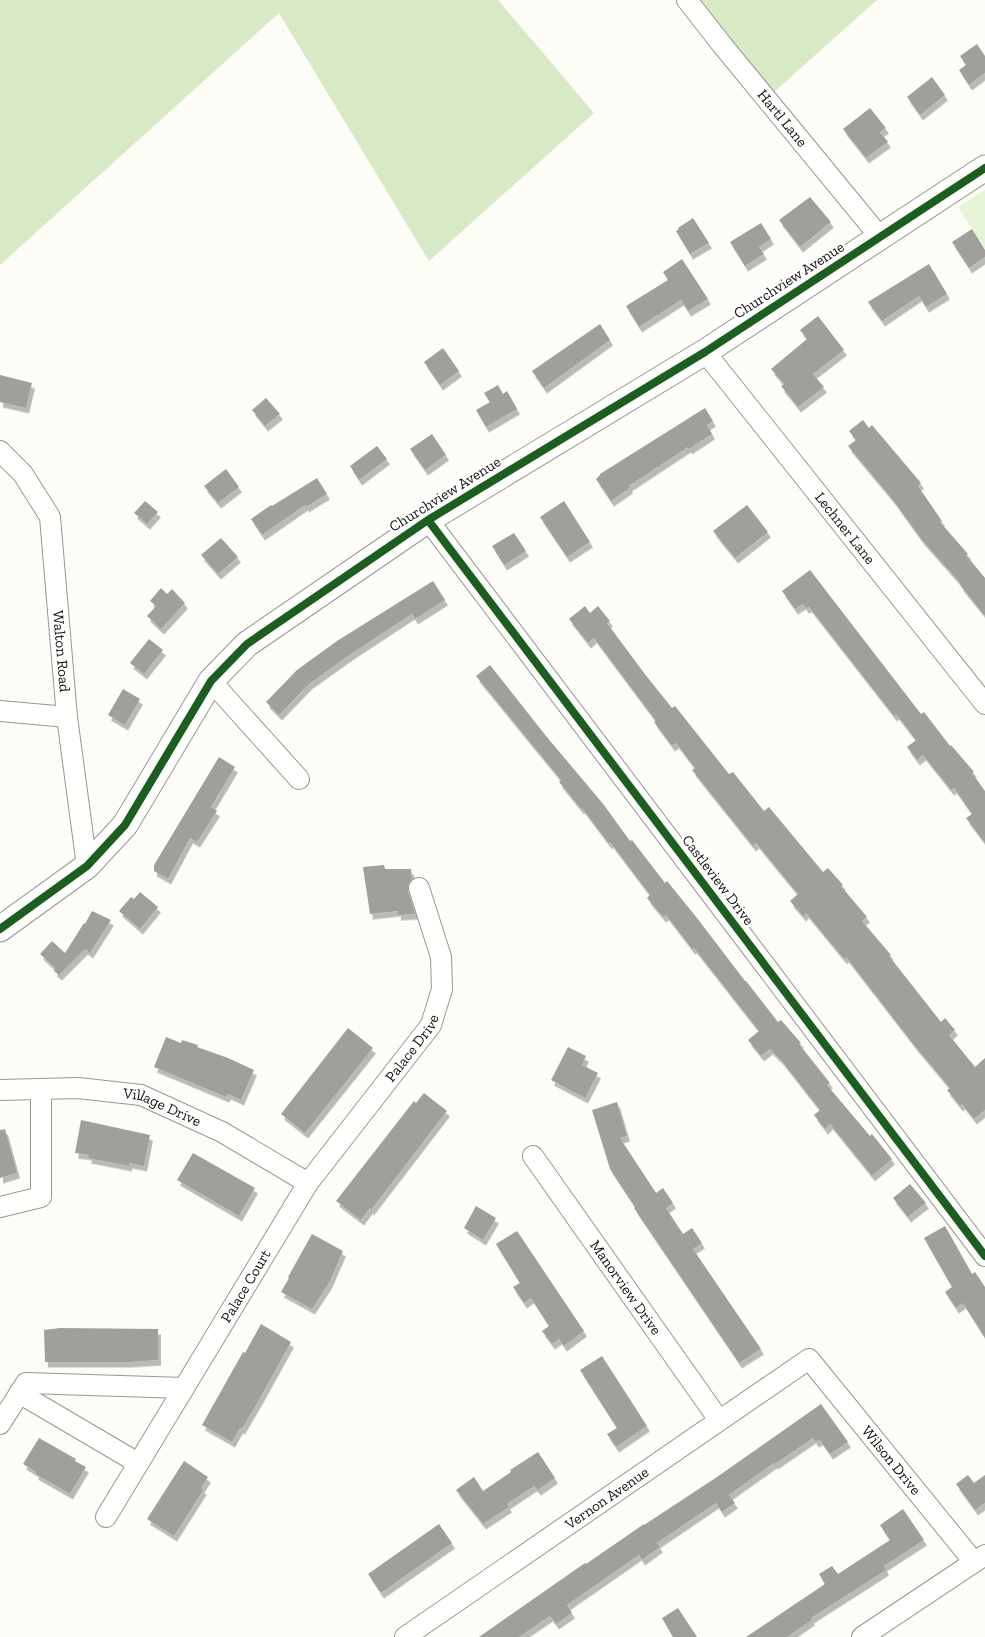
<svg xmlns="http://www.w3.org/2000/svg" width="985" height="1637" font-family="'Zilla Slab',serif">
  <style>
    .green { fill: #e7f3d7 }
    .forest { fill: #d8eac5 }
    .building { fill: #a19f9c; filter: url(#shadow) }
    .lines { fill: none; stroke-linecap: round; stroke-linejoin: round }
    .minor-casing { stroke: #979795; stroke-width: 22 }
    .tertiary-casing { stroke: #979795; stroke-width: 27 }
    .minor { stroke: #fffffe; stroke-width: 20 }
    .tertiary { stroke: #fffffe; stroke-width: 25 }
    .cycleway-casing { stroke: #fff; stroke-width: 11 }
    .cycleway { stroke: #1b5e20; stroke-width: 8 }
    .labels { text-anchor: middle; stroke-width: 5; stroke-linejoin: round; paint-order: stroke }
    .street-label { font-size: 15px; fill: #111; stroke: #fff }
  </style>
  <defs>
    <filter id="shadow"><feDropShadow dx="3" dy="5.5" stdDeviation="0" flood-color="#0004"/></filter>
  </defs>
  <rect width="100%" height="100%" fill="#fdfcf7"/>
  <path class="green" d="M 985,190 L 985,249 L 958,207 Z"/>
  <path class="forest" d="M 0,0 L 498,0 L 594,113 L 429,261 L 279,13 L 0,265 Z
    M 689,0 L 877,0 L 766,99 Z"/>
  <path class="building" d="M 977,44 L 985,56 L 985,73 L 969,85 L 959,70 L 966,65 L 960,56 Z
    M 932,77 L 945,95 L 920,115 L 907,97 Z
    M 870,108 L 886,128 L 880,132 L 888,142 L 866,158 L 843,129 Z
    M 810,197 L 831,222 L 800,247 L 779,220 Z
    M 693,218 L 709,243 L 690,254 L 676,231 L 679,229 L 678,228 Z
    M 761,223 L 771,239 L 759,247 L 764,254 L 745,266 L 730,242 Z
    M 972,229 L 985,250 L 985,257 L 969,268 L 952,242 Z
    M 682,259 L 708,299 L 688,311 L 681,300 L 639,327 L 626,306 L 668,280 L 663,272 Z
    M 929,264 L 947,294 L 926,307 L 919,296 L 882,321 L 868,302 Z
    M 818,316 L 844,350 L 813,374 L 824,387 L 798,407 L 781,386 L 784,384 L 771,369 L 807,339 L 800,330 Z
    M 600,324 L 610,340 L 544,388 L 532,371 Z
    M 443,348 L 459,371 L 440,385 L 424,362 Z
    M 0,375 L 32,383 L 26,408 L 0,402 Z
    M 498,385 L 503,394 L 507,391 L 517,409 L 486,427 L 476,410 L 490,402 L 484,393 Z
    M 266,398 L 280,414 L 265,426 L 252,410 Z
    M 705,408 L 713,421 L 707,425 L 712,434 L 689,449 L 688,447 L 629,486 L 630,488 L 611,501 L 596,479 L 600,475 L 600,474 Z
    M 863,420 L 869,428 L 872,425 L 921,483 L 918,486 L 942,521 L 940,522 L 968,554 L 966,555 L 985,578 L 985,616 L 960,585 L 961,584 L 921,539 L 893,500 L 848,446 L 856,440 L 849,431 Z
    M 432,434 L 446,455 L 425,470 L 410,449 Z
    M 377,446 L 387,459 L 359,480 L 350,466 Z
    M 226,469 L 239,487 L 218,503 L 204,486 Z
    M 317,478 L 327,494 L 306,507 L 305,505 L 262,535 L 251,519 L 271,505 L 272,506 Z
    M 145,501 L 158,512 L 147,524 L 134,513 Z
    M 564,501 L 590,542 L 567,557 L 540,517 Z
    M 747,505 L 768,532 L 735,558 L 713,531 Z
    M 514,533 L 526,551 L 504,565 L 492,546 Z
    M 221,538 L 238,557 L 218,574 L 201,555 Z
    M 810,570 L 921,714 L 924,712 L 950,746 L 951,745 L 974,772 L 972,773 L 985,791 L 985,843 L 966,818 L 972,814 L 954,788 L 951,790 L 923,755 L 917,760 L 907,747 L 916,740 L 896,714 L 894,716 L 809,607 L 806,608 L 803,604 L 795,609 L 782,591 Z
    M 433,581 L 445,600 L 415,619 L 412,614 L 351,654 L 309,684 L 279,715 L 266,702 L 297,670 L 337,641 Z
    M 161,588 L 167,594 L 172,589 L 185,603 L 161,629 L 147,616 L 156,606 L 150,601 Z
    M 585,606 L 590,613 L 598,606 L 610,621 L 607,623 L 644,673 L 672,708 L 675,706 L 729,774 L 733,772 L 764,811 L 769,807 L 823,872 L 828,868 L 843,885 L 841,886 L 867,917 L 862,921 L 891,955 L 889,956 L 941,1022 L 945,1018 L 955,1030 L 949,1035 L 975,1067 L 985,1058 L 985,1110 L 974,1119 L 962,1104 L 960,1106 L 947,1090 L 950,1088 L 914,1045 L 846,957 L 844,959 L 806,913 L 803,916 L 790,901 L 798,894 L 756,843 L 753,846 L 740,830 L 692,770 L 695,768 L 676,743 L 672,746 L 654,722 L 656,721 L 594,638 L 588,643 L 569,619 Z
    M 149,639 L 163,650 L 144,674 L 130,663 Z
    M 490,665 L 546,736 L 604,805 L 630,841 L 632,840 L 665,883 L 667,881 L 697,918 L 745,981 L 746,981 L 778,1022 L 781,1020 L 801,1043 L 799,1044 L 830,1083 L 827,1085 L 870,1136 L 872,1134 L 892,1159 L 872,1176 L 830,1124 L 825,1129 L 814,1115 L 820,1110 L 781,1060 L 770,1049 L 761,1056 L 748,1040 L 759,1031 L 694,948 L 692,949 L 666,915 L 663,917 L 647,898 L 650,895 L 610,842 L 609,844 L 582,808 L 581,809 L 559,782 L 561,780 L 476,676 Z
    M 123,689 L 140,699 L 125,725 L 108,715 Z
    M 219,757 L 235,767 L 211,807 L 217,811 L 197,842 L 190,838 L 168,879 L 154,871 L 154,865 Z
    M 384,865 L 385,869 L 411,869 L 412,878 L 408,885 L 408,891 L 415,914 L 398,915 L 398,911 L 370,914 L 363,867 Z
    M 140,892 L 158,907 L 140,929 L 119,911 L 131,897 L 134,899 Z
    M 92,911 L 111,920 L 90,953 L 85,949 L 59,975 L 54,971 L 55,968 L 40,954 L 52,941 L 65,953 L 84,923 L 85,924 Z
    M 348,1028 L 373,1048 L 305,1133 L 281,1114 Z
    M 166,1037 L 181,1043 L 182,1040 L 198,1045 L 197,1047 L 228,1058 L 254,1070 L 241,1100 L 228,1094 L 226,1097 L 154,1067 Z
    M 568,1047 L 586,1056 L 582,1065 L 598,1073 L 585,1098 L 551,1080 Z
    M 424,1093 L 447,1111 L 371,1210 L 370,1208 L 361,1220 L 336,1201 L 414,1101 L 416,1103 Z
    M 617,1102 L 627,1136 L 620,1138 L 656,1193 L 663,1188 L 673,1203 L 666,1208 L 683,1234 L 692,1228 L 702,1243 L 693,1249 L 761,1349 L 739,1363 L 634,1208 L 635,1207 L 610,1169 L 592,1110 Z
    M 81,1120 L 150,1135 L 144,1166 L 129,1163 L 129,1166 L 88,1158 L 89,1155 L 75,1153 Z
    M 5,1129 L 17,1173 L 0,1178 L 0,1130 Z
    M 193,1153 L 255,1188 L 239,1216 L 177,1180 Z
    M 910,1184 L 926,1203 L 908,1217 L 893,1198 Z
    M 476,1206 L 496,1218 L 483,1240 L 464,1228 Z
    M 945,1226 L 972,1274 L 975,1272 L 985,1287 L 985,1338 L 963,1303 L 956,1308 L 945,1292 L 952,1287 L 924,1238 Z
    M 517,1231 L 584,1331 L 564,1346 L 559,1339 L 552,1344 L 542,1331 L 549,1326 L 531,1298 L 524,1303 L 513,1287 L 520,1283 L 496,1244 Z
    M 312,1234 L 343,1251 L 329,1283 L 312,1309 L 281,1292 L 289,1278 L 288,1277 Z
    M 261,1324 L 291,1342 L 259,1400 L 242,1429 L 240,1428 L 232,1442 L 202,1425 L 243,1352 L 245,1353 Z
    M 60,1328 L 158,1329 L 158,1360 L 129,1362 L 45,1362 L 44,1330 Z
    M 602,1356 L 647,1426 L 616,1447 L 607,1434 L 617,1428 L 580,1370 Z
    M 821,1404 L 848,1442 L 830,1454 L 820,1440 L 816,1442 L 813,1438 L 775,1464 L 774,1463 L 729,1495 L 735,1503 L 722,1512 L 716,1503 L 657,1543 L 660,1547 L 642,1560 L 639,1555 L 567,1605 L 572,1613 L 556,1624 L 550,1616 L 519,1637 L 479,1637 L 585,1563 L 586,1564 L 644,1524 L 644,1525 L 717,1477 Z
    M 39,1438 L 76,1459 L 75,1461 L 86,1467 L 70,1494 L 35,1474 L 36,1472 L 23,1464 Z
    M 538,1452 L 555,1478 L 538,1490 L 534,1486 L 507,1504 L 509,1507 L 483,1524 L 456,1490 L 474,1477 L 483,1491 L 511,1472 L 510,1470 Z
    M 184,1461 L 208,1477 L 201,1488 L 204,1489 L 174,1536 L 147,1519 Z
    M 968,1475 L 974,1483 L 985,1475 L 985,1503 L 975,1510 L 956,1484 Z
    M 903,1509 L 924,1540 L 884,1566 L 886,1570 L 811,1618 L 812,1620 L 787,1637 L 746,1637 L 825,1584 L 819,1574 L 832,1566 L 838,1574 L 890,1540 L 880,1525 Z
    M 439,1524 L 452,1543 L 381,1593 L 368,1574 Z
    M 678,1608 L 697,1637 L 673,1637 L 662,1618 Z"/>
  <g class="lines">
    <defs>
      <g id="minor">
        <path id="s1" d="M 687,0 L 723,46 L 880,237"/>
        <path id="s2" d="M 705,352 L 985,704"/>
        <path id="s3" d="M 0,451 L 23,474 L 50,517 L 67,717 L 87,866"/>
        <path d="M 428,520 L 985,1256"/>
        <path d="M 211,681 L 299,779"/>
        <path d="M 0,711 L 67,717"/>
        <path id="s4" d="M 0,1090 L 78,1088 L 141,1095 L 222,1132 L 308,1183"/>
        <path id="s5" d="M 533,1156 L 719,1420"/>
        <path d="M 0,1207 L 41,1197 L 41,1089"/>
        <path d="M 19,1393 L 138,1463"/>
        <path d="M 0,1424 L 26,1383 L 184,1388"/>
        <path id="s6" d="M 106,1517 L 308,1183 L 431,1025 L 442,989 L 441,957 L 419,888"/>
        <path id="s7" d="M 405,1637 L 809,1359 L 974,1562"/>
        <path d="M 862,1637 L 985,1555"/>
      </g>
      <path id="tertiary" d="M 0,929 L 87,866 L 125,825 L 211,681 L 247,644 L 428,520 L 705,352 L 985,168"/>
    </defs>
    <use href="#minor" class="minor-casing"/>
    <use href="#tertiary" class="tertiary-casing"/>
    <use href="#minor" class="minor"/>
    <use href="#tertiary" class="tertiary"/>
    <defs>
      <path id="cycleway" d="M 428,520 L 985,1256
        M 0,929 L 87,866 L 125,825 L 211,681 L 247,644 L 428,520 L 705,352 L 985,168"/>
    </defs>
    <use href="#cycleway" class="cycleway-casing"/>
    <use href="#cycleway" class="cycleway"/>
  </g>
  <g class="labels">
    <g class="street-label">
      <text dy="5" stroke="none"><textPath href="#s1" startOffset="152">Hartl Lane</textPath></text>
      <text transform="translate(789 280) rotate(-33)" y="5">Churchview Avenue</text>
      <text transform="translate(445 494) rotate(-32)" y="5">Churchview Avenue</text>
      <text dy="5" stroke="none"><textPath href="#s2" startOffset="225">Lechner Lane</textPath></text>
      <text dy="5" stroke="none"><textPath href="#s3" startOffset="218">Walton Road</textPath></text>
      <text transform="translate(718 880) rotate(53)" y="5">Castleview Drive</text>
      <text dy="5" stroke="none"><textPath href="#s6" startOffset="561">Palace Drive</textPath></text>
      <text dy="5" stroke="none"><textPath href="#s4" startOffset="165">Village Drive</textPath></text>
      <text dy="5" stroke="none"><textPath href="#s6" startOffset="270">Palace Court</textPath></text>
      <text dy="5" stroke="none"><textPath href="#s5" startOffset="161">Manorview Drive</textPath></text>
      <text dy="5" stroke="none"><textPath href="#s7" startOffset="621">Wilson Drive</textPath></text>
      <text dy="5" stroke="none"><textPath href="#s7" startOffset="245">Vernon Avenue</textPath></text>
    </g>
  </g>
</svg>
